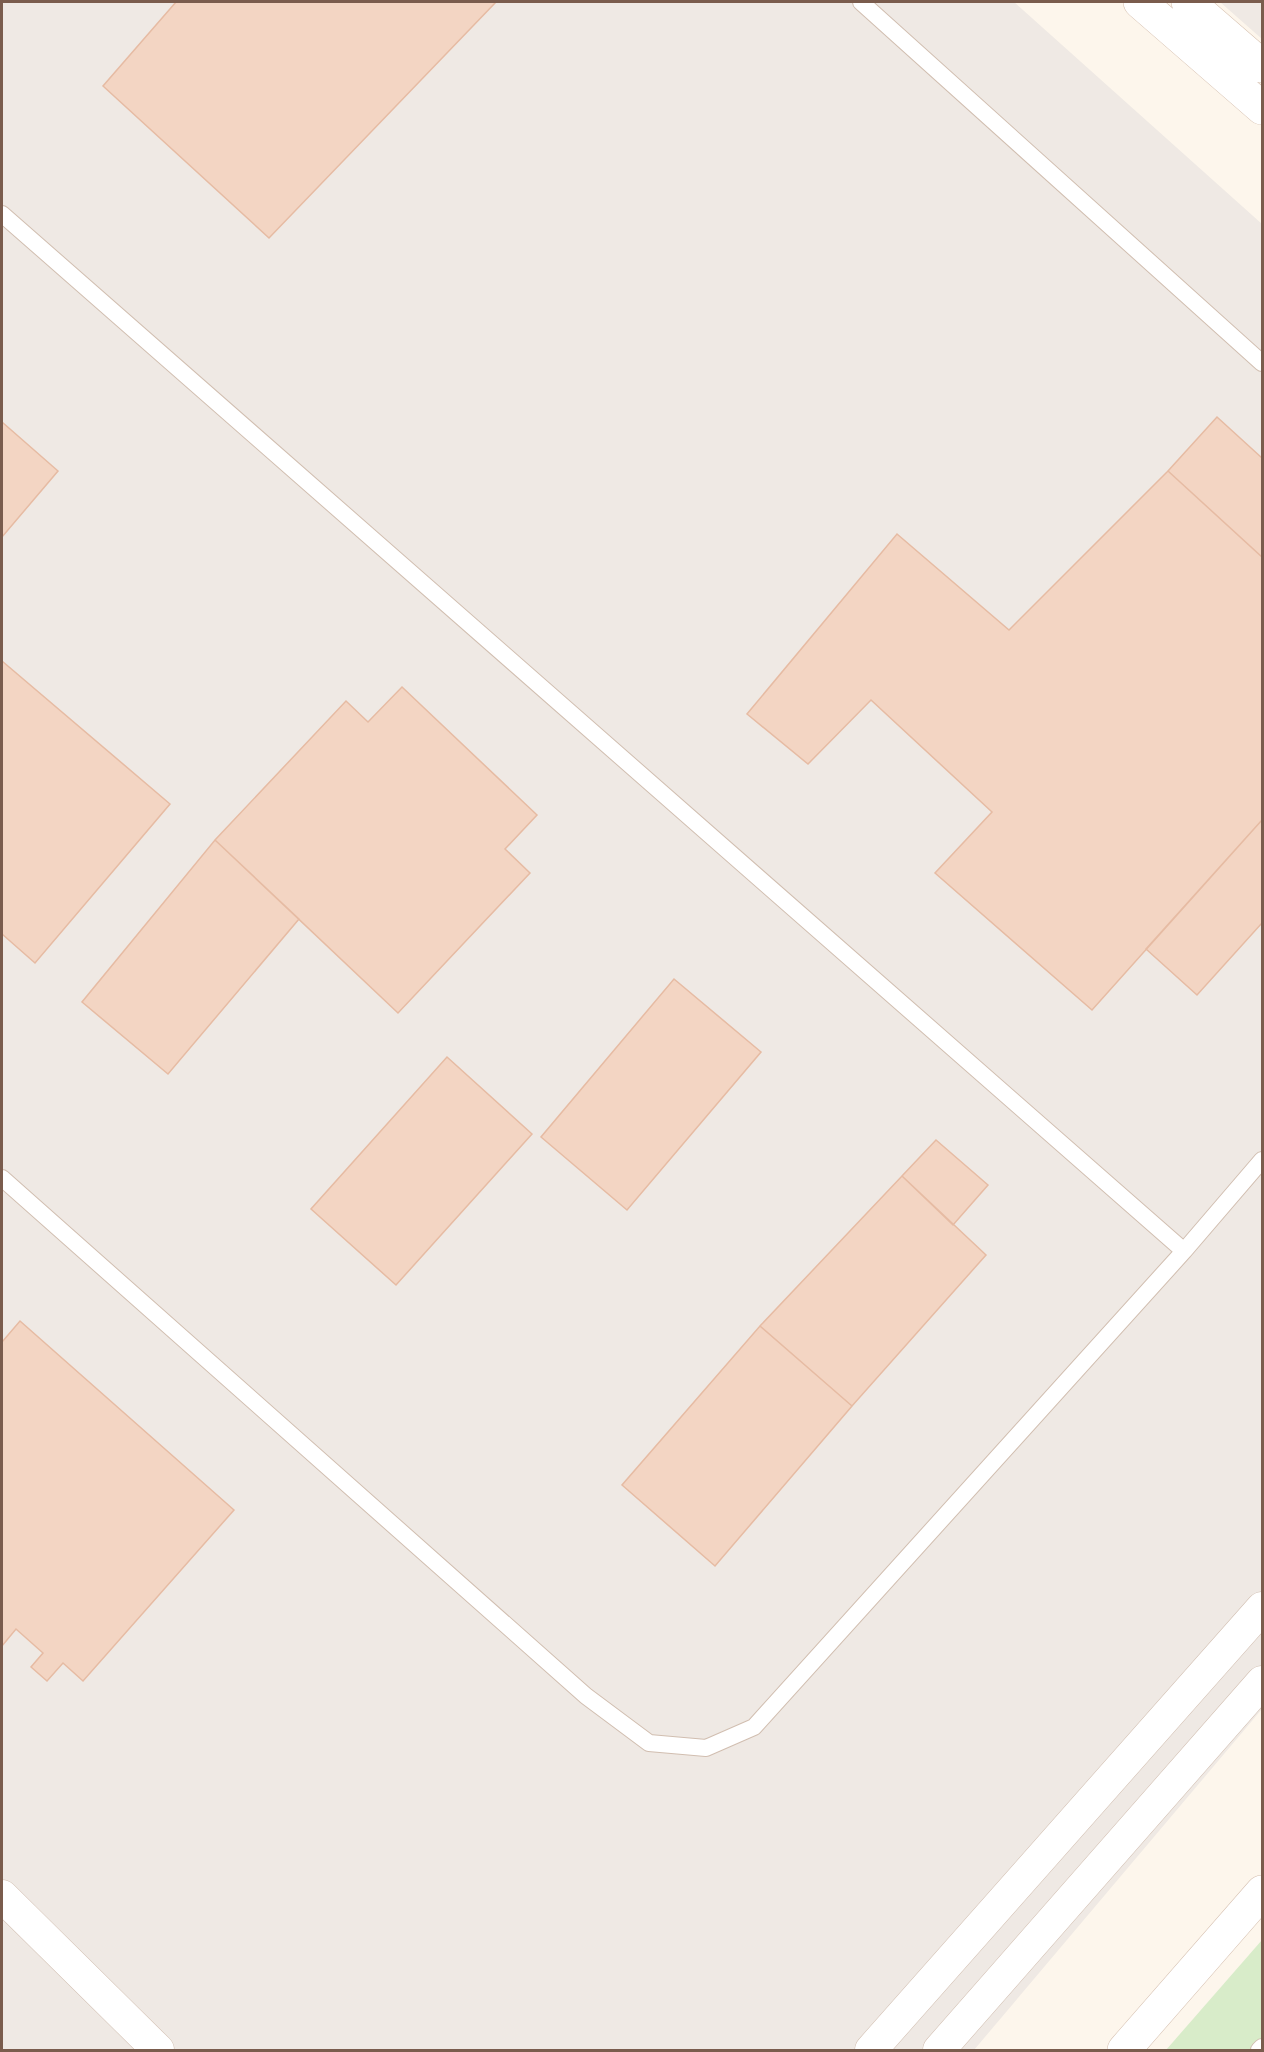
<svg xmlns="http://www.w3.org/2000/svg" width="1264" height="2052" font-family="Figtree,sans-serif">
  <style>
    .industrial { fill: #efe9e4 }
    .green { fill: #d8ecc9 }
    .building { fill: #f3d5c3; stroke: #e6bba3; stroke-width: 1.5 }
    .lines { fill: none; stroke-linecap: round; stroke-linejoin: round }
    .lane-casing { stroke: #d1beb0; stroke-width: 18 }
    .street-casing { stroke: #d1beb0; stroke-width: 33 }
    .secondary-casing { stroke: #d6c0b0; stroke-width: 34 }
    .lane { stroke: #fff; stroke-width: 16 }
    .street { stroke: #fff; stroke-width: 32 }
    .secondary { stroke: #fff; stroke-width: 33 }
  </style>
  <rect width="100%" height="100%" fill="#fdf6ec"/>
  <path class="industrial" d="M 2,2 L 1014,2 L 1262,224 L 1262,1709 L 974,2050 L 2,2050 Z
    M 1220,2 L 1262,2 L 1262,39 Z"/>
  <path class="green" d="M 1262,1940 L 1262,2050 L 1166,2050 Z"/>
  <path class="building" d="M 176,2 L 496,2 L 269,238 L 103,86 Z
    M 1217,417 L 1262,458 L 1262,557 L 1168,471 Z
    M 2,422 L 58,471 L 2,537 Z
    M 1168,471 L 1262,557 L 1262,820 L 1092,1010 L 935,873 L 992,812 L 871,700 L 808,764 L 747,714 L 897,534 L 1009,630 Z
    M 2,661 L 170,804 L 35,963 L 2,934 Z
    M 402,687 L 537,815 L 505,849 L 530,873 L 398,1013 L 215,840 L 346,701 L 368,722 Z
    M 1262,820 L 1262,923 L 1197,995 L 1146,949 Z
    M 215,840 L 299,919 L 168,1074 L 82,1002 Z
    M 674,979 L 761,1052 L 627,1210 L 541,1137 Z
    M 447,1057 L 532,1134 L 396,1285 L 311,1209 Z
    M 936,1140 L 988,1185 L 953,1225 L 902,1176 Z
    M 902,1176 L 986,1255 L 852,1406 L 760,1326 Z
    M 20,1321 L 234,1510 L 83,1681 L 63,1663 L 47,1681 L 31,1667 L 43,1653 L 16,1629 L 2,1646 L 2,1342 Z
    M 760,1326 L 852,1406 L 715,1566 L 622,1485 Z"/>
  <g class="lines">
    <defs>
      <path id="lane" d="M 861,2 L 1262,363
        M 2,214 L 1184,1251
        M 2,1178 L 586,1696 L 649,1743 L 706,1748 L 754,1727 L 1184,1251 L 1262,1160
        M 1259,2050 L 1262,2047"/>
      <path id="street" d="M 2,1896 L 158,2050
        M 871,2050 L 1262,1608
        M 939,2050 L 1262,1682"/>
      <path id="secondary" d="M 1140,2 L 1262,108
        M 1188,2 L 1262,66
        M 1124,2050 L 1262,1892"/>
    </defs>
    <use href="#lane" class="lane-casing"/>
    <use href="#street" class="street-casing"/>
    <use href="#secondary" class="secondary-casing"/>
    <use href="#lane" class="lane"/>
    <use href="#street" class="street"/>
    <use href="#secondary" class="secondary"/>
  </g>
  <rect width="1264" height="2052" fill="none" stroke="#7a5c4d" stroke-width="6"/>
</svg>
